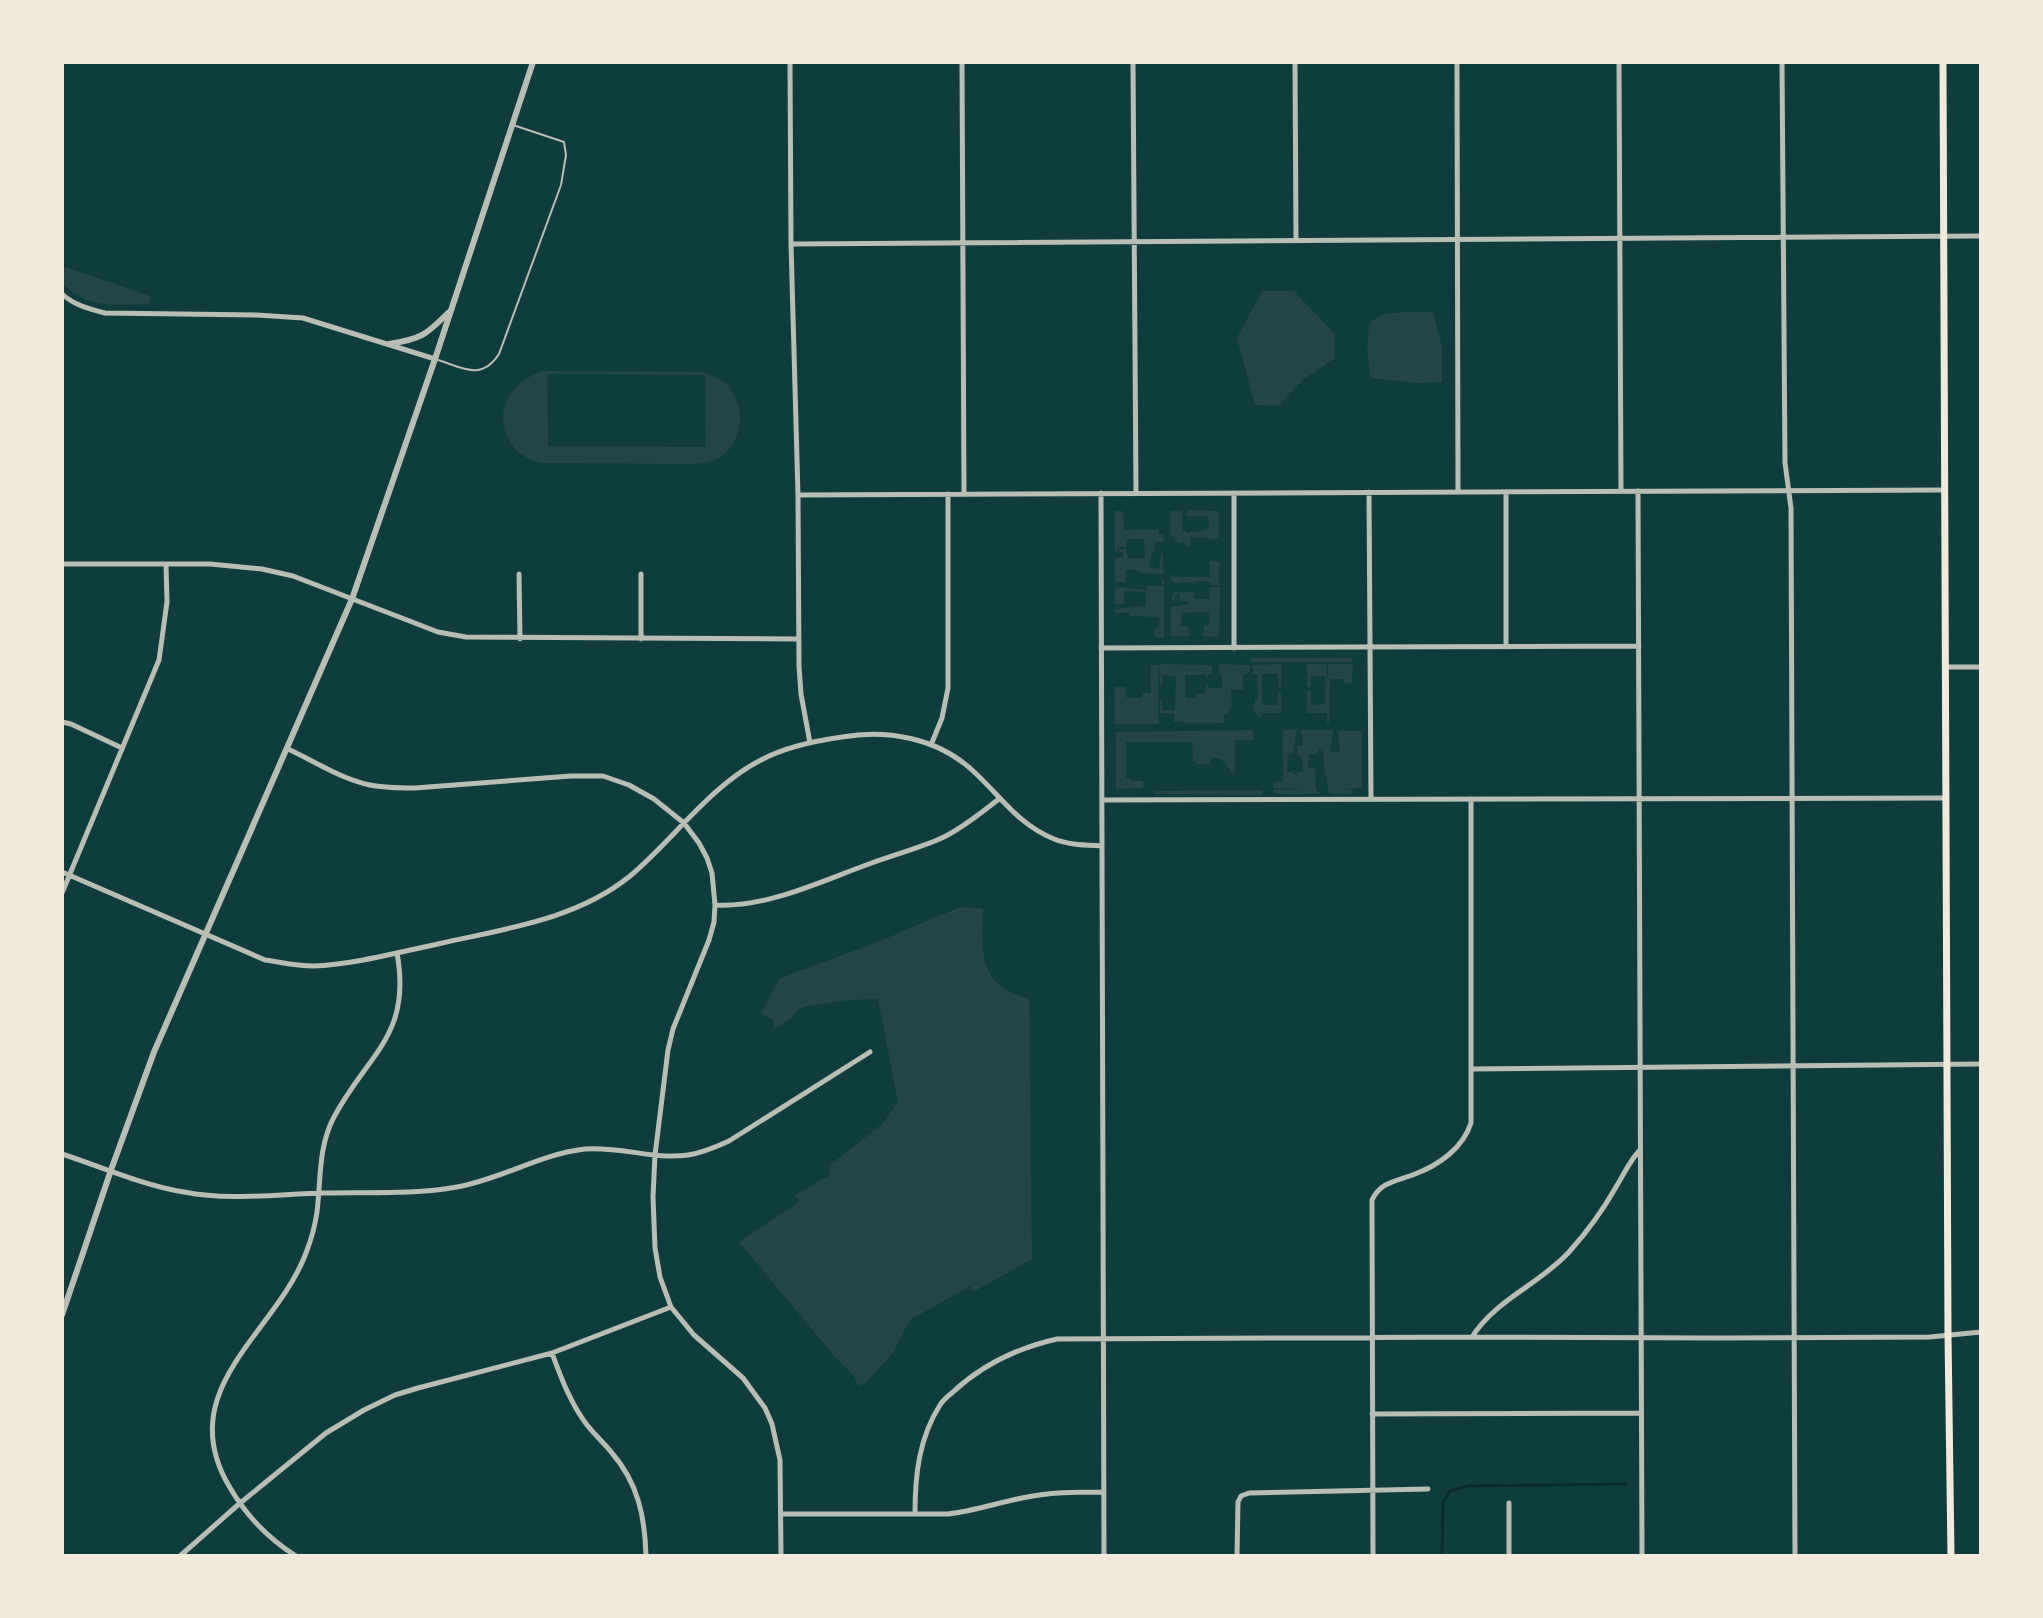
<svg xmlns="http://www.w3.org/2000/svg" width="2043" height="1618" font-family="'Nunito Sans',sans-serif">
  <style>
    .green { fill: #244646; fill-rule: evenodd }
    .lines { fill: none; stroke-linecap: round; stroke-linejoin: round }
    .stream { stroke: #0a2a2b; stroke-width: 3 }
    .service { stroke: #b8beb3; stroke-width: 2 }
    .minor { stroke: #b8beb3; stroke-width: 5 }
    .tertiary { stroke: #b8beb3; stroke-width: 6 }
    .secondary { stroke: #f1e9da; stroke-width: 7 }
  </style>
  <rect width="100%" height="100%" fill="#0f3d3e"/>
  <path class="green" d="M 65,267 L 150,296 L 150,300 L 148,304 C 114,305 88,309 62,283 Z
    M 1262,291 L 1294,291 L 1335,334 L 1335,358 L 1304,379 L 1278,406 L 1255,405 L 1237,338 Z
    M 1405,312 L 1433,312 L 1442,347 L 1442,382 L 1417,383 L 1371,378 C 1367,358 1366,342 1370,322 L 1385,314 Z
    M 544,371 L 701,372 C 711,375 721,378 728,386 C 747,406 743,444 719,458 C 711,462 703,463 695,464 L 540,463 C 530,459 519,455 513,446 C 490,415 510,380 544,371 ZM 547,374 L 705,375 L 706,447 L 548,446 Z
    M 1187,510 L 1219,511 L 1219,539 L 1191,537 L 1190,548 L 1182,542 L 1179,544 L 1170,534 L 1171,511 L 1182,511 L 1182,530 L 1186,531 L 1186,533 L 1206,530 L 1209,527 L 1208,516 L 1187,516 Z
    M 1115,511 L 1123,511 L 1124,530 L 1159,529 L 1159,534 L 1163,534 L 1163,542 L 1155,542 L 1154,553 L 1152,553 L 1149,567 L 1159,569 L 1161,553 L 1163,553 L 1163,574 L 1140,573 L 1139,570 L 1126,570 L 1126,582 L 1115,582 L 1115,558 L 1123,557 L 1123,552 L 1119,552 L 1119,550 L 1126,549 L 1128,558 L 1145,558 L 1144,539 L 1127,539 L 1126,547 L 1119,547 L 1117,552 L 1115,552 Z
    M 1210,561 L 1219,562 L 1219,585 L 1210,585 L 1209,581 L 1196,581 L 1194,588 L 1193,582 L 1175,583 L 1171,580 L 1171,575 L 1173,575 L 1181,577 L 1210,577 Z
    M 1164,579 L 1164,637 L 1155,637 L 1154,630 L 1160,627 L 1159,617 L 1130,616 L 1129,613 L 1115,613 L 1115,609 L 1146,606 L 1146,592 L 1124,591 L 1124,604 L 1115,604 L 1115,587 L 1146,590 L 1147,586 L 1163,586 L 1161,580 L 1164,581 Z
    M 1214,587 L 1220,587 L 1219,637 L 1203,636 L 1204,625 L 1209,625 L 1209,612 L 1181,613 L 1181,626 L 1188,627 L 1189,636 L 1171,636 L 1171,607 L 1189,604 L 1188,601 L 1180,601 L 1179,594 L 1175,596 L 1175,600 L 1171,599 L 1175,591 C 1181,594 1190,590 1195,593 L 1193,596 L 1196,599 L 1209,599 L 1210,588 Z
    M 1251,658 L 1352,658 L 1353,662 L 1251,662 Z
    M 1159,664 L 1212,665 L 1212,674 L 1208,674 L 1208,678 L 1205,675 L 1185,675 L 1186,698 L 1195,698 L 1196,694 L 1205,694 L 1206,685 L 1208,685 L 1208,688 L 1222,688 L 1222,674 L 1219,673 L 1219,664 L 1250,665 L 1250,672 L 1243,675 L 1243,690 L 1231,690 L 1232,706 L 1228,714 L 1224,714 L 1225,723 L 1174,722 L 1174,714 L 1160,713 L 1160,700 L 1162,700 L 1162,710 L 1175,710 L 1176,676 L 1163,675 L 1162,686 L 1160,686 Z
    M 1281,664 L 1281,687 L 1278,687 L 1278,674 L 1262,674 L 1262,705 L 1277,705 L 1278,692 L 1281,692 L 1281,713 L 1261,713 L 1260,718 L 1255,713 L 1252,705 L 1255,704 L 1255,699 L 1258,698 L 1257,674 L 1253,674 L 1252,665 Z
    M 1307,664 L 1326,664 L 1327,687 L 1328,664 L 1353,664 L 1352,682 L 1344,683 L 1344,679 L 1330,679 L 1329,723 L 1327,723 L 1327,713 L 1307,713 L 1307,691 L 1311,691 L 1311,705 L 1325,704 L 1325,676 L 1311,676 L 1311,687 L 1307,687 Z
    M 1151,665 L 1158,665 L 1158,724 L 1115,724 L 1115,687 L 1125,687 L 1127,698 L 1142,698 L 1142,693 L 1151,693 Z
    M 1297,729 L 1293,752 L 1288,756 L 1287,772 L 1293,772 L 1294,775 L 1297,775 L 1297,772 L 1304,772 L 1301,756 L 1297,755 L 1297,746 L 1303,745 L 1301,730 L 1333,730 L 1330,752 L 1340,752 L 1338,731 L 1362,731 L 1362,788 L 1344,789 L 1353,790 L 1353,794 L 1330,794 L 1328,790 L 1327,777 L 1325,776 L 1323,749 L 1318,749 L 1317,754 L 1309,754 L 1308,768 L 1315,768 L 1316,789 L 1321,794 L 1275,794 L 1273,790 L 1307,789 L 1273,788 L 1274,782 L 1283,781 L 1283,730 Z
    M 1253,730 L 1254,740 L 1235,740 L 1235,773 L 1232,772 L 1220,758 L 1211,758 L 1210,764 L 1196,764 L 1196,761 L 1193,761 L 1192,742 L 1126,742 L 1126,778 L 1131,778 L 1131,781 L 1143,781 L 1143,788 L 1116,789 L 1116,732 Z
    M 1263,790 L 1261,795 L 1154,794 L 1154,791 Z
    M 962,907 L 983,909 C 981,954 979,986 1029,999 L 1032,1259 L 973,1292 L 970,1286 L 910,1320 L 892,1354 L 865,1383 L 858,1386 L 854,1376 L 836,1358 L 739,1242 L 799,1202 L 795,1195 L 830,1175 L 828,1167 L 882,1124 L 898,1102 L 878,999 L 848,1000 L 804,1007 L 797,1010 L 791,1019 L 774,1029 L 773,1020 L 761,1014 L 779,979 C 810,966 843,956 874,943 C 904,932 932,917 962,907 Z"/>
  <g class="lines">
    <path class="stream" d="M 1442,1556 L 1443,1502 L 1450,1491 L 1468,1486 L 1626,1484"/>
    <path class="service" d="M 435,359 C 462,367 481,382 499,354 L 561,185 L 566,155 L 564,142 L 513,125"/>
    <path class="minor" d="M 790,62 L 791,244 L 798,495 L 799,666 L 801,694 L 810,743
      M 962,62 L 964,494
      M 1133,62 L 1136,493
      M 1295,62 L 1296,241
      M 1457,62 L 1458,492
      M 1619,62 L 1621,491
      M 1782,62 L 1785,463 L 1791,508 L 1795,1556
      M 791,244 L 1981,236
      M 62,294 C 74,305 89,309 105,313 L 257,315 L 303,318 L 435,359
      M 1638,491 L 1642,1556
      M 1369,492 L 1371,799
      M 1506,492 L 1506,647
      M 1101,493 L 1104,1556
      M 798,495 L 1945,490
      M 62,564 L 210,564 L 262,569 L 293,576 L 438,632 L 466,637 L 798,639
      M 519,574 L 520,639
      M 641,574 L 641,639
      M 1101,648 L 1639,646
      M 1234,648 L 1234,493
      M 1945,667 L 1981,667
      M 62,722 L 71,724 L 122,748
      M 931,745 L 942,718 L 948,688 L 948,494
      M 288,749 C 314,761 341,779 370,785 C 385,788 400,788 415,788 L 571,776 L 603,776 L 629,785 L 654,799 L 684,823 L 699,843 L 707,858 L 712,873 L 715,905 L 714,922 L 709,940 L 673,1029 L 668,1050 L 655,1155 L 653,1197 L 655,1248 L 660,1277 L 671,1307 L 694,1335 L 743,1378 L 765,1408 L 772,1424 L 780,1460 L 781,1556
      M 1102,800 L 1945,798
      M 62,872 L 265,960 C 280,962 296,966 313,966 C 351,965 400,952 438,944 C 503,929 576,920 630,876 C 672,841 711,785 761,760 C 785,747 814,741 842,737 C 887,729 937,738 972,770 C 1000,795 1017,824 1054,839 C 1069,845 1086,845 1102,846
      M 62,893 L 159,660 L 167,602 L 166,564
      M 715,905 C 767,908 821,881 869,864 C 893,855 920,848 944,837 C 964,827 982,812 999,799
      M 1472,1069 L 1981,1064
      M 62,1154 C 102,1167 142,1185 184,1192 C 229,1201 278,1194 324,1193 C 368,1192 414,1195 457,1187 C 502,1179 540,1154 585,1149 C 620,1146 654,1160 688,1155 C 702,1153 716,1147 729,1141 L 870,1052
      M 1472,1337 C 1495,1300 1540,1284 1569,1252 C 1587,1232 1603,1210 1616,1187 C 1624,1174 1629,1162 1639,1151
      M 552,1353 C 561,1378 571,1404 587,1425 C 595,1435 604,1443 612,1453 C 638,1483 645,1517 646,1556
      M 1372,1414 L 1641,1413
      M 1509,1503 L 1509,1556
      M 915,1513 C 915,1475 919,1438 940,1405 C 943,1400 948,1396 953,1392 C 983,1364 1017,1348 1057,1339 L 1472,1337 L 1716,1338 L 1930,1337 L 1981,1332
      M 781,1514 L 948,1514 C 974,1511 997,1503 1022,1498 C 1049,1492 1076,1492 1104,1492
      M 180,1556 L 239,1504 L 326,1433 L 364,1410 L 395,1395 L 418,1388 L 552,1353 L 671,1307
      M 296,1556 C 269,1539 245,1514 229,1486 C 172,1389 276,1333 306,1253 C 311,1240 315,1226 317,1212 C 321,1180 318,1147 334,1117 C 368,1053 412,1036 397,953
      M 1237,1556 L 1238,1502 L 1241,1496 L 1249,1493 L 1428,1489
      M 1373,1556 L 1372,1200 C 1381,1181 1398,1181 1415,1174 C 1439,1165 1463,1148 1471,1123 L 1471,799"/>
    <path class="tertiary" d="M 389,344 C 421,339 426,335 448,313
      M 62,1315 L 111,1170 L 154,1052 L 352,599 L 435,359 L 533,62"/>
    <path class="secondary" d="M 1943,62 L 1948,1334 L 1951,1556"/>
  </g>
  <rect width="2043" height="1618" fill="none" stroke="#f1e9da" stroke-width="128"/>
</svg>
